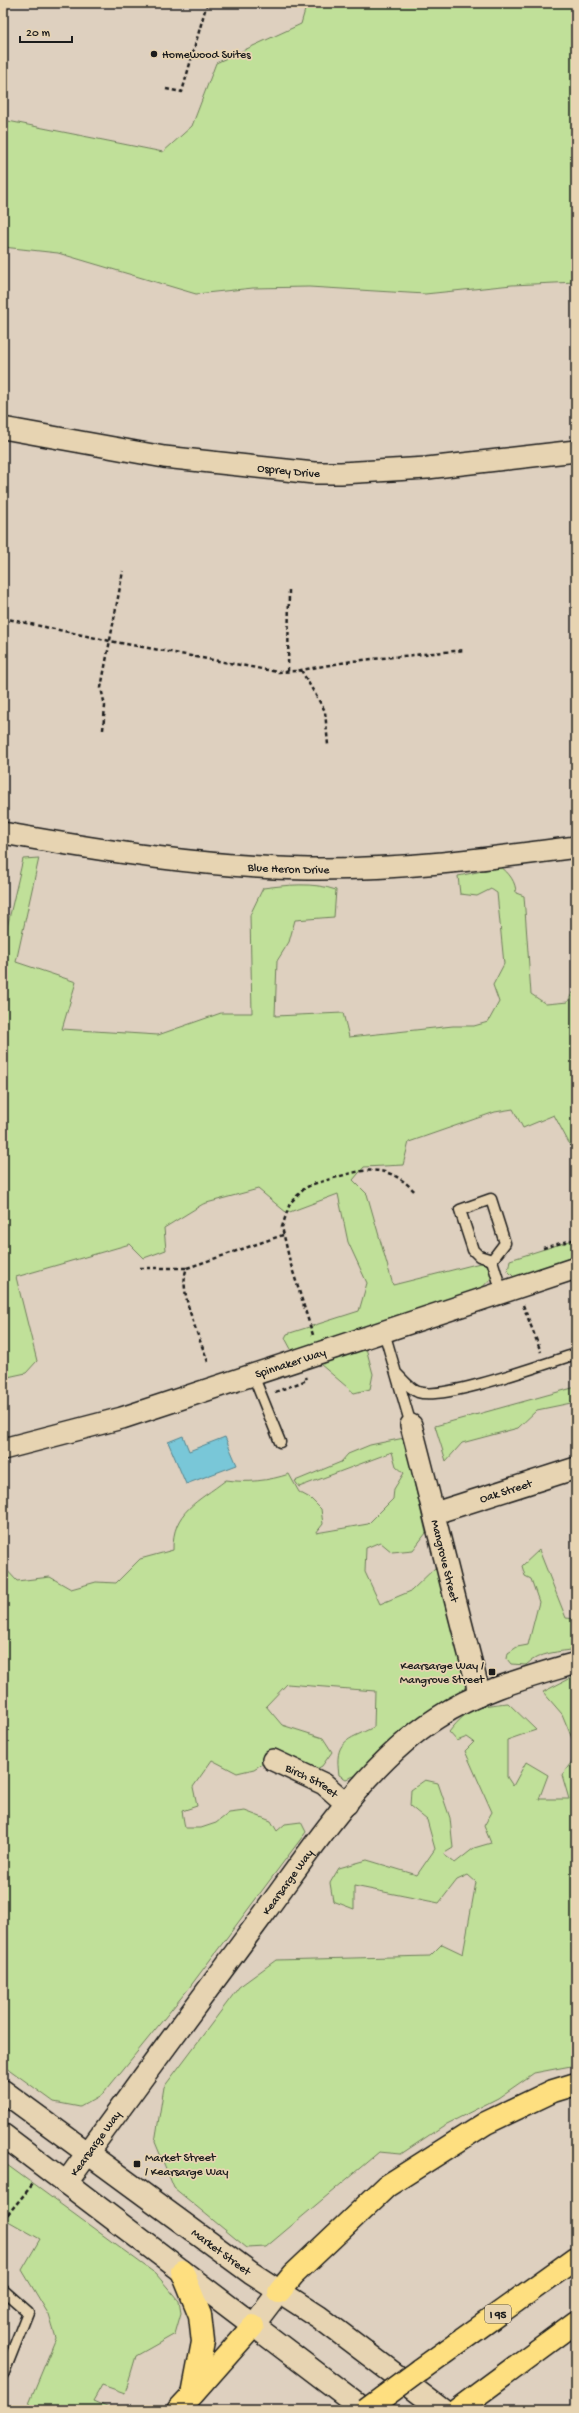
<svg xmlns="http://www.w3.org/2000/svg" width="579" height="2413" font-family="'Gochi Hand',sans-serif">
  <style>
    .green { fill: #c0e099; stroke: #6e7e5a }
    .water { fill: #79c7d8; stroke: #54838d }
    .lines { fill: none; stroke-linecap: round; stroke-linejoin: round }
    .service-casing { stroke: #1c1c1c; stroke-width: 13 }
    .minor-casing { stroke: #1c1c1c; stroke-width: 24 }
    .tertiary-casing { stroke: #1c1c1c; stroke-width: 25 }
    .secondary-casing { stroke: #1c1c1c; stroke-width: 25 }
    .motorway-casing { stroke: #1c1c1c; stroke-width: 25 }
    .path { stroke: #1c1c1c; stroke-width: 2.5; stroke-dasharray: 4 3; stroke-linecap: butt }
    .service { stroke: #e7d4b2; stroke-width: 10 }
    .minor { stroke: #e7d4b2; stroke-width: 21 }
    .tertiary { stroke: #e7d4b2; stroke-width: 22 }
    .secondary { stroke: #e7d4b2; stroke-width: 22 }
    .motorway { stroke: #fedf80; stroke-width: 22 }
    .motorway-bridge-casing { stroke: #1c1c1c; stroke-width: 25; stroke-linecap: butt }
    .motorway-bridge { stroke: #fedf80; stroke-width: 22 }
    .poi-dot { fill: #1c1c1c; stroke: #e7d4b2; stroke-width: 1.5 }
    .labels { text-anchor: middle; stroke-width: 3.5; stroke-linejoin: round; paint-order: stroke }
    .shield { fill: #e7d4b2; stroke: #595349; stroke-width: 1 }
    .shield-label { font-size: 11px; font-weight: bold; fill: #1c1c1c }
    .poi-label { font-size: 12px; fill: #1c1c1c; stroke: #e7d4b2; text-anchor: start }
    .street-label { font-size: 12px; fill: #1c1c1c; stroke: #e7d4b2 }
  </style>
  <rect width="100%" height="100%" fill="#ded0bf"/>
  <filter id="ink" filterUnits="userSpaceOnUse"><feTurbulence type="fractalNoise" baseFrequency=".025" numOctaves="2"/><feDisplacementMap in="SourceGraphic" scale="8" xChannelSelector="R" yChannelSelector="G"/><feConvolveMatrix kernelMatrix="1 2 1 2 8 2 1 2 1" color-interpolation-filters="sRGB"/></filter>
  <g filter="url(#ink)">
    <path class="green" d="M 307,3 L 576,3 L 576,282 L 512,285 L 425,294 L 309,287 L 253,288 L 196,294 L 58,253 L 3,247 L 3,120 L 163,152 L 192,126 L 216,63 L 301,24 Z
      M 39,858 L 16,962 L 76,982 L 62,1029 L 158,1035 L 221,1013 L 252,1013 L 250,915 L 263,888 C 287,885 313,882 336,890 L 334,917 L 295,920 L 289,942 L 277,961 L 275,1016 L 343,1013 L 349,1037 L 453,1026 L 474,1026 L 488,1022 L 499,1002 L 493,985 L 504,964 L 497,893 L 491,889 L 477,896 L 460,894 L 458,876 L 501,867 C 509,873 516,882 516,893 L 524,896 L 531,994 L 546,1004 L 568,1002 L 572,993 L 576,993 L 576,1156 L 554,1115 L 523,1128 L 513,1109 L 495,1112 L 409,1142 L 403,1165 L 364,1167 L 353,1180 L 367,1194 L 393,1285 L 492,1260 L 494,1275 L 476,1294 L 363,1337 L 373,1374 L 370,1389 L 354,1393 L 320,1364 L 314,1353 L 292,1351 L 285,1338 L 287,1334 L 359,1311 L 367,1283 L 348,1242 L 338,1194 L 287,1213 L 258,1189 L 203,1204 L 164,1228 L 166,1250 L 144,1258 L 130,1244 L 16,1277 L 37,1361 L 26,1373 L 3,1378 L 3,945 L 23,859 Z
      M 576,1239 L 576,1258 L 516,1279 L 508,1271 L 510,1260 Z
      M 576,1387 L 576,1402 L 537,1410 L 518,1428 L 462,1443 L 446,1461 L 435,1426 Z
      M 404,1438 L 426,1533 L 413,1550 L 392,1552 L 380,1542 L 366,1548 L 365,1572 L 380,1604 L 411,1591 L 438,1565 L 470,1675 L 461,1697 L 360,1774 L 346,1779 L 339,1775 C 334,1740 346,1741 374,1727 L 375,1691 L 287,1684 L 266,1706 L 282,1725 L 323,1738 L 332,1752 L 322,1766 L 310,1773 L 265,1762 L 254,1769 L 237,1773 L 212,1760 L 193,1787 L 197,1806 L 182,1811 L 185,1828 L 201,1828 L 216,1823 L 229,1813 L 245,1811 L 271,1821 L 277,1831 L 285,1824 L 301,1822 L 306,1832 L 189,1988 L 103,2094 L 80,2107 L 54,2102 L 3,2065 L 3,1566 L 17,1581 L 50,1577 L 71,1589 L 96,1582 L 116,1583 L 140,1559 L 173,1550 C 172,1511 198,1502 226,1480 C 248,1483 268,1481 289,1474 L 299,1492 L 310,1498 L 321,1509 L 323,1524 L 316,1533 L 368,1524 L 393,1499 L 394,1489 L 404,1473 L 396,1466 L 392,1452 L 299,1487 L 295,1481 L 341,1462 L 348,1454 L 370,1445 Z
      M 539,1550 L 566,1618 L 576,1619 L 576,1649 C 560,1652 539,1652 526,1665 L 511,1664 L 507,1659 L 508,1653 L 517,1647 L 528,1645 L 539,1602 L 531,1579 L 525,1576 L 522,1566 Z
      M 576,1675 L 576,1748 L 562,1714 L 543,1692 Z
      M 508,1703 L 536,1730 L 507,1740 L 507,1777 L 513,1786 L 526,1762 L 548,1775 L 539,1799 L 569,1799 L 562,1775 L 576,1756 L 576,2065 L 534,2073 L 498,2098 L 443,2126 L 401,2154 L 379,2152 L 266,2247 L 247,2248 L 174,2188 L 155,2142 L 164,2087 L 239,1987 L 276,1960 L 430,1956 L 442,1944 L 463,1954 L 476,1882 L 468,1875 L 457,1880 L 439,1903 L 354,1886 L 354,1909 L 333,1901 L 330,1883 L 339,1868 L 367,1860 L 417,1875 L 435,1849 L 427,1820 L 410,1806 L 411,1790 L 425,1780 L 438,1783 L 450,1818 L 453,1848 L 443,1854 L 455,1863 L 474,1848 L 491,1843 L 484,1826 L 492,1812 L 465,1751 L 474,1742 L 467,1737 L 457,1741 L 449,1732 C 469,1707 477,1706 508,1703 Z
      M 3,2162 L 156,2274 L 179,2301 L 181,2313 L 175,2334 L 136,2356 L 125,2393 L 102,2385 L 93,2401 L 109,2408 L 108,2410 L 26,2410 L 56,2338 L 49,2315 L 22,2270 L 40,2239 L 3,2218 Z"/>
    <path class="water" d="M 183,1436 L 189,1451 L 225,1437 L 237,1465 L 186,1484 L 168,1442 Z"/>
    <g class="lines">
      <defs>
        <path id="service" d="M 492,1260 L 479,1256 L 473,1250 L 460,1210 L 491,1199 L 505,1243 L 492,1260 L 502,1293
          M 384,1332 L 411,1425
          M 397,1374 C 403,1380 410,1389 418,1392 C 444,1401 546,1363 576,1354
          M 253,1375 L 280,1442
          M 3,2290 L 28,2312 L 3,2375"/>
        <g id="minor">
          <path id="s1" d="M 3,428 L 164,457 L 314,473 L 341,473 L 427,468 L 576,451"/>
          <path id="s2" d="M 3,833 C 104,851 205,867 308,869 C 398,870 487,859 576,847"/>
          <path id="s3" d="M 411,1425 C 434,1512 454,1598 477,1684 L 478,1696"/>
          <path id="s4" d="M 3,1449 L 122,1418 L 576,1268"/>
          <path id="s5" d="M 435,1513 L 576,1468"/>
          <path id="s6" d="M 273,1760 L 324,1784 L 347,1804"/>
          <path id="s7" d="M 87,2154 C 146,2073 205,1993 265,1912 C 313,1847 368,1762 437,1718 C 479,1690 529,1677 576,1663"/>
        </g>
        <path id="tertiary" d="M 66,2183 L 87,2154"/>
        <g id="secondary">
          <path id="s8" d="M 3,2091 L 251,2273 L 319,2317 L 442,2410"/>
          <path d="M 3,2135 L 365,2410"/>
          <path d="M 253,2326 L 279,2292"/>
        </g>
        <path id="motorway" d="M 279,2292 L 293,2275 L 387,2186 L 486,2123 L 553,2091 L 576,2084
          M 420,2370 L 576,2258
          M 193,2394 L 253,2326
          M 178,2410 L 193,2394 L 203,2342 L 200,2315 L 182,2271
          M 457,2410 L 576,2322"/>
      </defs>
      <use href="#service" class="service-casing"/>
      <use href="#minor" class="minor-casing"/>
      <use href="#tertiary" class="tertiary-casing"/>
      <use href="#secondary" class="secondary-casing"/>
      <use href="#motorway" class="motorway-casing"/>
      <path class="path" d="M 166,89 L 182,92 L 207,3
        M 3,618 L 110,641 L 278,672 L 296,671 L 352,661 L 465,650
        M 301,670 L 325,711 L 328,745
        M 288,671 L 289,590
        M 103,730 L 105,706 L 101,688 L 123,571
        M 543,1248 L 576,1239
        M 140,1268 L 187,1268
        M 523,1305 L 541,1352
        M 313,1335 L 290,1262 L 282,1227 L 290,1203 L 305,1188 L 313,1184 C 355,1173 383,1156 416,1193
        M 208,1362 C 200,1339 177,1290 187,1268 L 283,1235
        M 275,1392 L 307,1380 L 306,1377
        M 3,2220 L 33,2184"/>
      <use href="#service" class="service"/>
      <use href="#minor" class="minor"/>
      <use href="#tertiary" class="tertiary"/>
      <use href="#secondary" class="secondary"/>
      <use href="#motorway" class="motorway"/>
      <defs>
        <path id="motorway-bridge" d="M 366,2410 L 420,2370"/>
      </defs>
      <use href="#motorway-bridge" class="motorway-bridge-casing"/>
      <use href="#motorway-bridge" class="motorway-bridge"/>
    </g>
  </g>
  <g class="poi-dot">
    <circle cx="154" cy="54" r="4"/>
    <rect x="488" y="1668" width="8" height="8" rx="2"/>
    <rect x="133" y="2160" width="8" height="8" rx="2"/>
  </g>
  <g class="labels">
    <rect class="shield" x="485" y="2305" width="26" height="18" rx="3"/>
    <g class="shield-label">
      <text x="498" y="2318">I 95</text>
    </g>
    <g class="poi-label">
      <text x="162" y="58">Homewood Suites</text>
      <text x="484" y="1669" text-anchor="end">Kearsarge Way /<tspan x="484" dy="14">Mangrove Street</tspan></text>
      <text x="145" y="2161">Market Street<tspan x="145" dy="14">/ Kearsarge Way</tspan></text>
    </g>
    <g class="street-label">
      <text dy="4" stroke="none"><textPath href="#s1" startOffset="289">Osprey Drive</textPath></text>
      <text dy="4" stroke="none"><textPath href="#s2" startOffset="288">Blue Heron Drive</textPath></text>
      <text dy="4" stroke="none"><textPath href="#s4" startOffset="300">Spinnaker Way</textPath></text>
      <text dy="4" stroke="none"><textPath href="#s5" startOffset="74">Oak Street</textPath></text>
      <text dy="4" stroke="none"><textPath href="#s3" startOffset="140">Mangrove Street</textPath></text>
      <text dy="4" stroke="none"><textPath href="#s6" startOffset="44">Birch Street</textPath></text>
      <text dy="4" stroke="none"><textPath href="#s7" startOffset="338">Kearsarge Way</textPath></text>
      <text transform="translate(95 2143) rotate(-54)" y="4">Kearsarge Way</text>
      <text dy="4" stroke="none"><textPath href="#s8" startOffset="271">Market Street</textPath></text>
    </g>
  </g>
  <rect width="579" height="2413" fill="none" stroke="#e7d4b2" stroke-width="16"/>
  <rect x="8" y="8" width="563" height="2397" fill="none" stroke="#1c1c1c" stroke-width="1.5" filter="url(#ink)"/>
  <path d="M20 36v6h52v-6" fill="none" stroke="#1c1c1c" stroke-width="2"/>
  <text x="26" y="36" font-size="12" fill="#1c1c1c" stroke="#e7d4b2" stroke-width="3" paint-order="stroke">20 m</text>
</svg>
